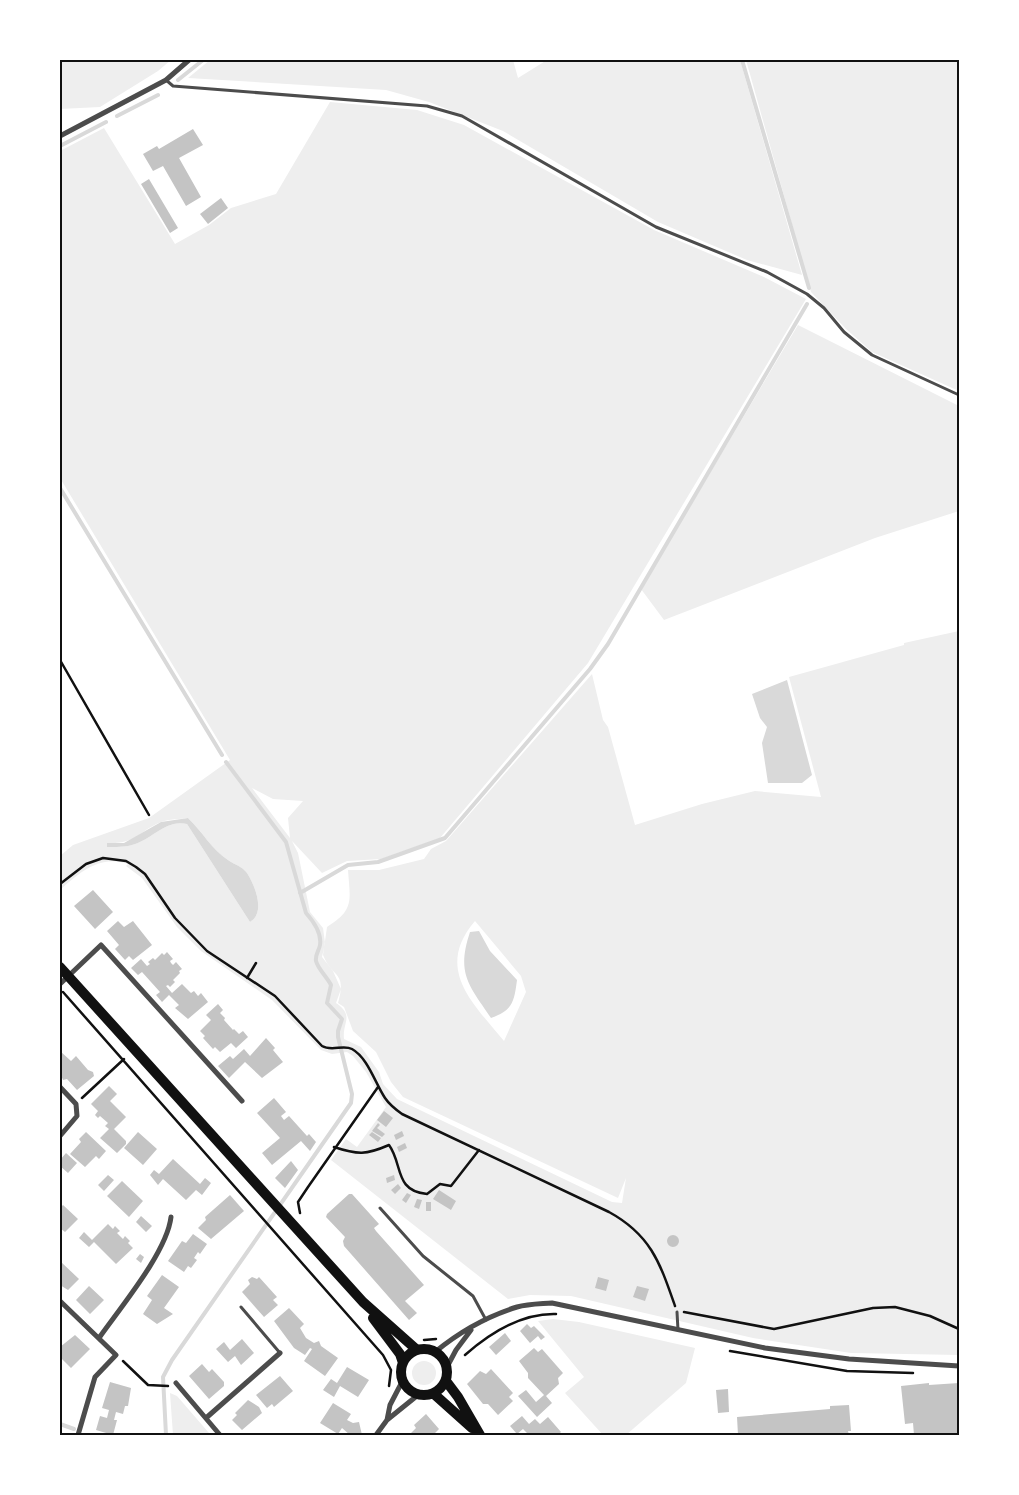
<svg xmlns="http://www.w3.org/2000/svg" width="1019" height="1495" font-family="'Sofia Sans Condensed',sans-serif">
  <style>
    .green { fill: #eee; fill-rule: evenodd }
    .water { fill: #d9d9d9 }
    .lines { fill: none; stroke-linecap: round; stroke-linejoin: round }
    .stream { stroke: #d9d9d9; stroke-width: 4 }
    .building { fill: #c4c4c4 }
    .path { stroke: #111; stroke-width: 2.5 }
    .service { stroke: #4c4c4c; stroke-width: 3 }
    .minor { stroke: #4c4c4c; stroke-width: 5 }
    .secondary { stroke: #111; stroke-width: 10 }
    .neatline { fill: none; stroke: #111; stroke-width: 2 }
  </style>
  <rect width="100%" height="100%" fill="#fff"/>
  <path class="green" d="M 60,60 L 171,60 L 158,71 L 100,107 L 60,109 Z
    M 210,60 L 513,60 L 518,78 L 547,60 L 740,60 L 802,275 L 747,260 L 658,222 L 503,131 L 429,102 L 386,90 L 188,78 Z
    M 746,60 L 959,60 L 959,391 L 872,352 L 846,329 L 811,292 Z
    M 330,102 L 417,110 L 464,125 L 654,230 L 764,277 L 806,299 L 588,663 L 440,838 L 381,859 L 347,861 L 322,873 L 292,841 L 298,853 L 310,912 L 323,928 L 325,943 L 322,957 L 333,971 L 341,989 L 336,1003 C 355,1016 342,1022 344,1039 L 361,1047 L 379,1072 L 383,1084 L 397,1099 L 612,1202 L 622,1203 L 626,1178 L 618,1198 L 403,1097 L 391,1082 L 376,1052 L 353,1031 L 344,1007 L 338,1003 C 347,971 333,979 323,955 L 327,927 C 355,910 350,900 348,870 L 379,870 L 424,859 L 431,849 L 446,841 L 592,674 L 603,720 L 608,727 L 635,825 L 702,804 L 755,791 L 821,797 L 789,677 L 904,645 L 904,643 L 959,631 L 959,1355 L 851,1353 L 753,1338 L 571,1296 L 530,1295 L 508,1299 L 331,1160 L 346,1139 L 357,1147 L 386,1107 L 366,1072 L 353,1056 L 347,1052 L 332,1054 L 321,1050 L 272,1000 L 201,951 L 177,927 L 142,878 L 126,866 L 128,864 C 100,854 79,873 60,890 L 60,856 L 73,845 L 149,818 L 230,760 L 60,478 L 60,151 L 104,128 L 175,244 L 209,225 L 231,208 L 276,194 ZM 252,788 L 273,799 L 303,801 L 288,818 L 290,838 ZM 188,818 C 202,831 212,850 228,860 C 235,865 242,866 247,873 C 255,885 266,913 250,922 L 187,824 C 165,819 152,840 132,845 C 125,847 115,847 107,847 L 107,843 C 137,844 137,832 161,822 C 169,819 180,819 188,818 ZM 475,921 L 521,976 L 526,992 L 504,1041 C 473,1003 434,969 475,921 Z
    M 798,325 L 959,406 L 959,511 L 875,538 L 664,620 L 641,589 Z
    M 553,1319 L 579,1322 L 695,1348 L 686,1383 L 626,1435 L 603,1435 L 565,1393 L 584,1377 L 538,1321 Z
    M412 1373a12 12 0 1 1 24 0a12 12 0 1 1-24 0Z
    M 170,1393 L 177,1396 L 209,1433 L 173,1435 Z"/>
  <path class="water" d="M 787,680 L 812,775 L 802,783 L 768,783 L 762,743 L 767,727 L 760,718 L 752,694 Z
    M 188,818 C 202,831 212,850 228,860 C 235,865 242,866 247,873 C 255,885 266,913 250,922 L 187,824 C 165,819 152,840 132,845 C 125,847 115,847 107,847 L 107,843 L 124,843 L 161,822 Z
    M 479,931 L 490,951 L 517,980 C 514,1002 513,1010 491,1018 C 469,985 456,974 470,932 Z"/>
  <g class="lines">
    <path class="stream" d="M 742,60 L 809,288
      M 178,80 L 203,60
      M 117,116 L 158,95
      M 60,146 L 106,122
      M 60,488 L 222,755
      M 300,893 L 348,865 L 378,862 L 445,838 L 590,669 L 608,644 L 807,304
      M 60,1424 L 74,1429
      M 166,1435 L 163,1377 L 172,1360 L 351,1103 L 352,1094 L 338,1037 L 338,1031 L 342,1019 L 327,1003 L 331,985 C 327,977 318,969 316,961 C 315,954 319,951 320,945 C 322,933 314,922 306,913 L 286,842 L 226,762"/>
  </g>
  <path class="building" d="M 193,129 L 203,145 L 179,158 L 201,197 L 186,206 L 163,166 L 153,171 L 143,154 L 157,146 L 159,149 Z
    M 149,179 L 178,228 L 170,233 L 141,184 Z
    M 221,198 L 228,208 L 208,224 L 200,214 Z
    M 93,890 L 113,912 L 95,929 L 74,906 Z
    M 118,921 L 124,927 L 133,921 L 152,945 L 133,960 L 129,956 L 125,960 L 115,949 L 119,945 L 107,931 Z
    M 167,952 L 173,959 L 170,961 L 171,963 L 173,965 L 176,962 L 182,969 L 179,971 L 180,973 L 173,980 L 175,982 L 170,987 L 168,985 L 166,986 L 172,993 L 182,984 L 191,993 L 194,991 L 198,996 L 201,993 L 208,1002 L 188,1019 L 175,1008 L 179,1005 L 169,995 L 162,1002 L 156,995 L 160,992 L 142,972 L 138,975 L 131,968 L 141,959 L 147,966 L 150,964 L 148,962 L 153,958 L 155,960 L 162,953 L 164,955 Z
    M 218,1004 L 223,1010 L 220,1013 L 225,1018 L 224,1020 L 233,1030 L 234,1029 L 239,1034 L 243,1031 L 248,1037 L 236,1048 L 231,1043 L 220,1052 L 215,1047 L 213,1049 L 203,1038 L 205,1036 L 200,1031 L 211,1020 L 206,1015 Z
    M 266,1038 L 275,1048 L 273,1050 L 283,1062 L 262,1078 L 245,1062 L 229,1078 L 218,1066 L 230,1056 L 233,1059 L 244,1049 L 250,1056 Z
    M 60,1051 L 71,1061 L 76,1056 L 88,1070 L 93,1072 L 94,1076 L 77,1090 L 67,1079 L 63,1080 L 60,1073 Z
    M 109,1086 L 117,1094 L 110,1101 L 126,1117 L 114,1129 L 126,1141 L 126,1144 L 117,1153 L 100,1138 L 109,1129 L 105,1126 L 108,1123 L 100,1116 L 98,1118 L 95,1115 L 98,1111 L 91,1104 Z
    M 274,1098 L 286,1112 L 281,1116 L 284,1120 L 289,1116 L 307,1136 L 309,1134 L 316,1142 L 310,1151 L 301,1141 L 272,1165 L 262,1153 L 280,1138 L 257,1113 Z
    M 384,1111 L 393,1118 L 386,1127 L 377,1120 Z
    M 378,1123 L 380,1125 L 377,1128 L 385,1134 L 382,1137 L 372,1131 Z
    M 402,1131 L 404,1136 L 396,1140 L 394,1135 Z
    M 86,1132 L 106,1151 L 99,1159 L 96,1156 L 85,1167 L 70,1154 L 81,1142 L 79,1139 Z
    M 138,1132 L 157,1149 L 143,1165 L 124,1148 Z
    M 372,1132 L 381,1138 L 378,1142 L 369,1135 Z
    M 405,1143 L 407,1148 L 399,1152 L 397,1147 Z
    M 66,1153 L 77,1163 L 68,1173 L 60,1166 L 60,1160 Z
    M 173,1159 L 200,1184 L 205,1178 L 211,1183 L 202,1195 L 196,1190 L 186,1200 L 163,1179 L 158,1185 L 150,1175 L 154,1170 L 159,1174 Z
    M 291,1161 L 298,1170 L 285,1188 L 275,1178 Z
    M 108,1175 L 114,1180 L 104,1191 L 98,1185 Z
    M 394,1175 L 395,1180 L 387,1183 L 386,1178 Z
    M 122,1181 L 143,1201 L 129,1217 L 107,1196 Z
    M 398,1184 L 401,1188 L 395,1194 L 391,1190 Z
    M 439,1190 L 456,1201 L 451,1210 L 433,1199 Z
    M 407,1193 L 411,1195 L 406,1203 L 402,1200 Z
    M 349,1194 L 352,1194 L 379,1224 L 374,1228 L 376,1231 L 424,1285 L 405,1301 L 417,1313 L 409,1320 L 344,1246 L 343,1241 L 345,1237 L 326,1217 L 327,1214 Z
    M 230,1195 L 244,1211 L 211,1239 L 198,1228 L 206,1220 L 205,1217 Z
    M 417,1199 L 422,1200 L 419,1209 L 414,1207 Z
    M 426,1202 L 431,1202 L 431,1211 L 426,1211 Z
    M 63,1205 L 78,1219 L 65,1232 L 60,1228 L 60,1208 Z
    M 141,1216 L 152,1226 L 146,1232 L 136,1222 Z
    M 108,1224 L 113,1229 L 115,1226 L 120,1231 L 117,1233 L 123,1239 L 125,1236 L 130,1241 L 128,1243 L 133,1248 L 116,1264 L 94,1242 L 89,1247 L 79,1238 L 84,1232 L 92,1240 Z
    M 193,1234 L 207,1244 L 200,1254 L 198,1252 L 194,1258 L 197,1260 L 191,1268 L 188,1266 L 184,1272 L 168,1261 L 182,1241 L 186,1243 Z
    M667 1241a6 6 0 1 1 12 0a6 6 0 1 1-12 0Z
    M 140,1254 L 144,1257 L 141,1263 L 136,1259 Z
    M 60,1261 L 79,1279 L 68,1290 L 60,1285 Z
    M 162,1275 L 179,1287 L 164,1308 L 173,1314 L 157,1324 L 143,1314 L 152,1300 L 147,1296 Z
    M 252,1277 L 257,1279 L 259,1277 L 277,1297 L 273,1300 L 278,1305 L 264,1317 L 242,1292 L 250,1284 L 248,1280 Z
    M 598,1277 L 609,1280 L 606,1291 L 595,1288 Z
    M 89,1286 L 104,1300 L 90,1314 L 76,1300 Z
    M 637,1286 L 649,1289 L 645,1301 L 633,1297 Z
    M 289,1308 L 304,1324 L 300,1328 L 306,1338 L 314,1343 L 319,1341 L 321,1346 L 338,1358 L 325,1376 L 304,1361 L 312,1349 L 310,1348 L 305,1355 L 294,1348 L 274,1321 Z
    M 527,1324 L 531,1328 L 534,1326 L 545,1337 L 541,1340 L 538,1336 L 530,1343 L 520,1331 Z
    M 505,1333 L 511,1341 L 496,1355 L 489,1347 Z
    M 75,1335 L 90,1349 L 71,1368 L 60,1357 L 60,1347 Z
    M 242,1339 L 254,1353 L 241,1365 L 235,1356 L 228,1362 L 216,1349 L 224,1342 L 230,1350 Z
    M 534,1348 L 538,1352 L 542,1349 L 563,1373 L 558,1378 L 559,1384 L 546,1396 L 552,1403 L 537,1417 L 518,1396 L 526,1390 L 536,1402 L 544,1395 L 528,1378 L 528,1373 L 519,1361 Z
    M 202,1364 L 209,1372 L 212,1369 L 224,1382 L 224,1386 L 209,1399 L 189,1376 Z
    M 347,1367 L 369,1380 L 358,1397 L 340,1386 L 334,1397 L 323,1390 L 331,1379 L 337,1383 Z
    M 491,1369 L 513,1393 L 509,1397 L 513,1401 L 498,1415 L 488,1404 L 483,1404 L 467,1384 L 480,1371 L 486,1374 Z
    M 280,1376 L 293,1391 L 274,1407 L 272,1404 L 267,1408 L 256,1395 Z
    M 110,1382 L 131,1388 L 128,1406 L 125,1406 L 123,1414 L 116,1412 L 114,1420 L 117,1420 L 113,1435 L 96,1430 L 100,1416 L 107,1418 L 109,1410 L 102,1408 Z
    M 929,1383 L 929,1385 L 959,1383 L 959,1435 L 914,1435 L 913,1423 L 905,1424 L 901,1386 Z
    M 728,1389 L 729,1412 L 718,1413 L 716,1390 Z
    M 248,1400 L 259,1407 L 262,1413 L 242,1430 L 232,1420 L 237,1415 L 235,1413 Z
    M 333,1403 L 351,1414 L 347,1420 L 353,1423 L 359,1422 L 362,1435 L 350,1435 L 342,1428 L 338,1434 L 320,1423 Z
    M 849,1405 L 851,1431 L 848,1431 L 849,1435 L 738,1435 L 737,1417 L 830,1409 L 830,1406 Z
    M 426,1414 L 439,1429 L 433,1435 L 409,1435 L 416,1428 L 414,1425 Z
    M 522,1416 L 529,1424 L 535,1419 L 540,1424 L 548,1417 L 561,1432 L 558,1435 L 529,1435 L 523,1429 L 517,1434 L 510,1426 Z"/>
  <g class="lines">
    <path class="path" d="M 60,660 L 149,815
      M 60,884 L 86,864 L 103,858 L 126,861 L 136,867 L 145,874 L 175,918 L 207,951 L 275,996 L 322,1046 C 332,1052 343,1044 352,1049 C 368,1058 375,1083 385,1098 C 389,1104 395,1109 402,1114 L 609,1212 C 651,1235 660,1263 675,1306
      M 247,978 L 256,963
      M 63,992 L 383,1355 L 391,1370 L 389,1386
      M 82,1098 L 124,1059
      M 334,1147 C 358,1155 366,1155 389,1145 C 403,1164 394,1191 427,1194 L 440,1184 L 451,1186 L 479,1150
      M 300,1213 L 298,1202 L 308,1187 L 378,1087
      M 684,1312 L 774,1329 L 873,1308 L 895,1307 L 930,1316 L 959,1329
      M 424,1340 L 436,1339
      M 730,1351 L 847,1371 L 913,1373
      M 465,1355 C 490,1333 522,1313 556,1314
      M 123,1361 L 148,1385 L 168,1386"/>
    <path class="service" d="M 166,80 L 173,86 L 427,106 L 462,116 L 656,227 L 767,272 L 807,294 L 824,308 L 844,332 L 872,355 L 959,395
      M 380,1208 L 423,1256 L 473,1296 L 486,1320
      M 241,1307 L 280,1353
      M 677,1312 L 678,1330"/>
    <path class="minor" d="M 60,136 L 166,80 L 189,60
      M 60,984 L 101,945 L 242,1101
      M 60,1087 L 76,1104 L 77,1116 L 60,1136
      M 60,1301 L 116,1355 L 95,1377 L 78,1435
      M 99,1338 C 120,1308 167,1252 171,1217
      M 435,1352 C 458,1333 488,1316 517,1307 C 528,1304 540,1304 552,1303 L 765,1348 L 849,1359 L 959,1366
      M 447,1367 L 456,1350 L 471,1330
      M 176,1383 L 220,1435
      M 206,1418 L 280,1353
      M 387,1420 L 390,1405 L 403,1380
      M 376,1435 L 387,1420 L 418,1395"/>
    <path class="secondary" d="M 60,967 L 363,1302 L 417,1350
      M 373,1318 L 400,1354 L 403,1363
      M401 1372a23 23 0 1 1 46 0a23 23 0 1 1-46 0Z
      M 446,1381 L 458,1397 L 480,1435
      M 434,1394 L 472,1428"/>
  </g>
  <rect width="1019" height="1495" fill="none" stroke="#ffffff" stroke-width="122"/>
  <rect x="61" y="61" width="897" height="1373" class="neatline"/>
</svg>
